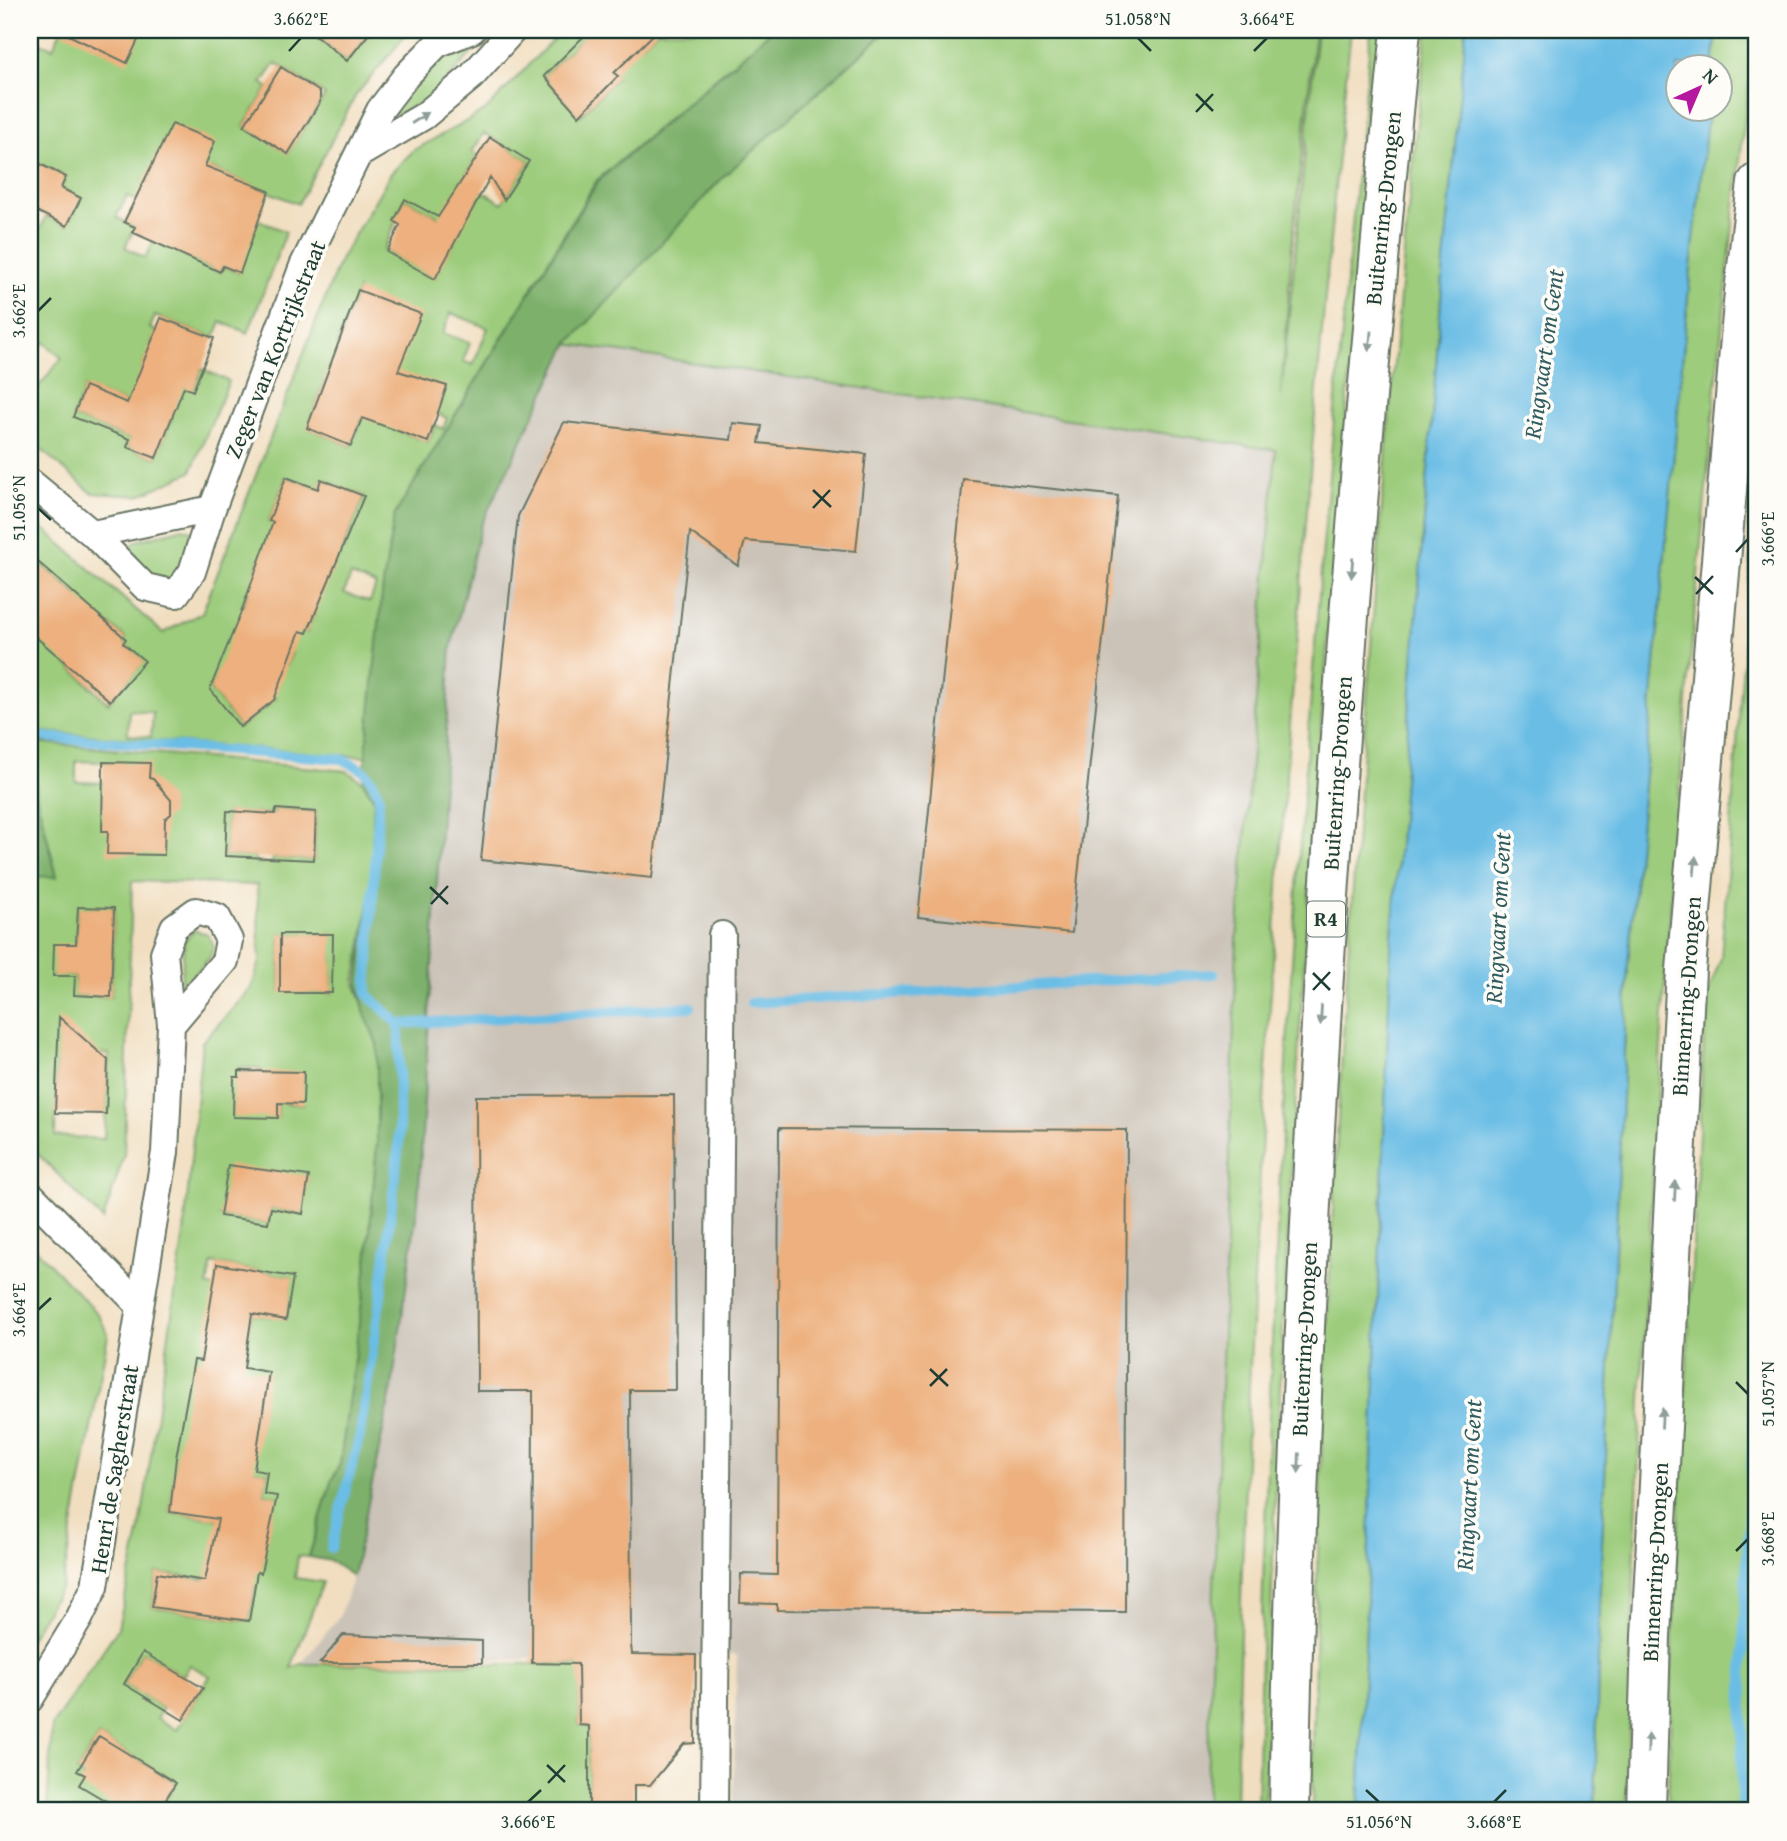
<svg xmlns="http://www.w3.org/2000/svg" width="1787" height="1841" font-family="'Gentium Book Plus',serif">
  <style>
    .industrial { fill: #cbc3b8 }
    .green { fill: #9ccc7b; stroke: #5e8458; stroke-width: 2; fill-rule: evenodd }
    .forest { fill: #7db06b; stroke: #4e7650; stroke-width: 2 }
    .water { fill: #6abde5; stroke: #447d8c; stroke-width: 2 }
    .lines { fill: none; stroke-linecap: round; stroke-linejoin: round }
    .stream { stroke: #6abde5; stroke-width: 10 }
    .building { fill: #edb07e }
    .street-casing { stroke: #687565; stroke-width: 30 }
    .highway-casing { stroke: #687565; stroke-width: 42 }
    .street { stroke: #fff; stroke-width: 26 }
    .highway { stroke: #fff; stroke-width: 38 }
    .oneway { fill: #8f9e9a }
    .ticks { fill: none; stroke: #1f3d34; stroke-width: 2.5 }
    .labels { text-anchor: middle; stroke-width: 7; stroke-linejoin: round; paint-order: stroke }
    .shield { fill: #fdfcf7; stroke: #62766e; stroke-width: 2 }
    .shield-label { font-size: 21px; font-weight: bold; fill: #1f3d34 }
    .street-label { font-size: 23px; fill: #1f3d34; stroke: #fdfcf7 }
    .water-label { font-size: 24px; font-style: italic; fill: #325d60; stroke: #fdfcf7 }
    .neatline { fill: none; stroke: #1f3d34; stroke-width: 2.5 }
    .ticks-label { font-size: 18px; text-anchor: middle; fill: #1f3d34 }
  </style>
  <rect width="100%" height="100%" fill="#fdfcf7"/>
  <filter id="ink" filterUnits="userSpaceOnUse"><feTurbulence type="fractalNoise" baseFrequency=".0143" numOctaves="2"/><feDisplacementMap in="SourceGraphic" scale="14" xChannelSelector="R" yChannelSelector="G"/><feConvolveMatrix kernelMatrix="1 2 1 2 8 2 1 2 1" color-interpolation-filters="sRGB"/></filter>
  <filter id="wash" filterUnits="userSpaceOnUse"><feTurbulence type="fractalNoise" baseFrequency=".00686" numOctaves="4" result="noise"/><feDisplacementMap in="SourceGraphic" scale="28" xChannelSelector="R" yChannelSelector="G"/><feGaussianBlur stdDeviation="1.57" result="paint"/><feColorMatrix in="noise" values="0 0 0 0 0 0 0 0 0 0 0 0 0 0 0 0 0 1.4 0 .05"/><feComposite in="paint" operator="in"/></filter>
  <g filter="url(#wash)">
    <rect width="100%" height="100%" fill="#f1dec0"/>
    <path class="industrial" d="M 568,344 L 1276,450 L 1237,940 L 1206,1811 L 733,1811 L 737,1655 L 301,1664 L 340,1615 L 353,1576 L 392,1387 L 418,1202 L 451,648 L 481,525 Z"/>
    <path class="green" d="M 61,30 L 309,30 L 347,61 L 372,30 L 410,30 L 356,95 L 298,204 L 211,168 L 187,257 L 220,272 L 223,266 L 239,273 L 257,219 L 286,232 L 248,333 L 221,322 L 214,338 L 155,316 L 150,328 L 156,331 L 141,370 L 193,390 L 202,369 L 229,381 L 191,472 L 138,496 L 92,493 L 30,440 L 30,397 L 62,358 L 44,342 L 40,347 L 30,339 L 30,274 L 37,265 L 30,260 L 30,223 L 41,228 L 46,216 L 67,226 L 80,198 L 61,188 L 66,177 L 30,159 L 30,39 L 53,48 ZM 276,63 L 325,95 L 288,153 L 244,126 L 268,87 L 262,83 ZM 127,196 L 159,212 L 156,236 L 145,258 L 125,247 L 135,227 L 116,217 ZM 85,387 L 171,420 L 156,458 L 127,447 L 130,439 L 73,417 Z
      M 562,30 L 626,30 L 642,45 L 658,30 L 772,30 L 597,180 L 408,493 L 383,585 L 366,757 L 30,731 L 30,650 L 77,594 L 30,555 L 30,517 L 163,633 L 202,613 L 340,260 L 391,173 L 414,150 L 485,111 ZM 580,40 L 617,77 L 580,116 L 544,76 ZM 484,133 L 529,161 L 502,203 L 463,179 L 478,156 L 472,152 ZM 405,199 L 461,229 L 435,278 L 384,250 ZM 358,290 L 396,368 L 337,345 ZM 451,313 L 488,328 L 473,365 L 463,361 L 470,343 L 443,333 ZM 324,381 L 370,400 L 351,446 L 308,428 ZM 410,400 L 447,418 L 443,429 L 435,425 L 428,442 L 398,431 ZM 286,477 L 318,489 L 322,479 L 364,496 L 343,549 L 269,521 ZM 260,558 L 326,582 L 307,633 L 242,606 L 248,592 L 271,601 L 279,583 L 255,573 ZM 351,575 L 376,585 L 370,602 L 344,593 ZM 105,621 L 126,638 L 123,643 L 144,661 L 108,703 L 67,664 ZM 237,631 L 292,653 L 287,665 L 264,683 L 276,698 L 240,727 L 210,689 ZM 129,710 L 153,713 L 151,737 L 128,735 Z
      M 888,30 L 1315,30 L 1292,248 L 1281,396 L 1317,30 L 1351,30 C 1328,244 1311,458 1294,673 C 1264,1052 1242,1432 1236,1811 L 1206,1811 L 1237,940 L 1276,450 L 568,344 L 724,176 Z
      M 1371,30 L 1381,30 C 1343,429 1310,828 1288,1228 C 1277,1422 1271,1617 1264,1811 L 1257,1811 C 1265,1444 1281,1076 1310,709 C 1327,482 1349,256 1371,30 Z
      M 1427,30 L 1466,30 L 1444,263 L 1391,949 L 1359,1811 L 1312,1811 C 1317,1432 1339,1052 1369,673 C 1385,458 1403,244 1427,30 Z
      M 1717,30 L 1755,30 C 1685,621 1640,1216 1627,1811 L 1595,1811 L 1599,1611 L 1628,964 L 1689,286 L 1708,109 L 1720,108 L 1720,66 L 1713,66 Z
      M 466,47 L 472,53 L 426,102 L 395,115 L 393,111 L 436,60 Z
      M 1757,385 L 1757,1811 L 1668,1811 L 1673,1630 L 1706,998 L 1721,958 L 1757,476 L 1750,450 Z
      M 183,528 L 194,532 C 175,581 172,598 127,554 L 127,548 L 137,541 Z
      M 33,742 L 347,771 L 363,782 L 374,799 L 371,889 L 355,983 L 377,1044 L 377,1144 L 367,1265 L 340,1464 L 331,1482 L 309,1557 L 298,1556 L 295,1578 L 323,1582 L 291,1668 L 301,1664 L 583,1664 L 579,1691 L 579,1725 L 589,1726 L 589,1811 L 159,1811 L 176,1783 L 99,1736 L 77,1771 L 112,1804 L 108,1811 L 47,1811 L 52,1726 L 118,1628 L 140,1529 L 184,1233 L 202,1042 L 251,989 L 260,962 L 257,885 L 132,881 L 124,1155 L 103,1220 L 30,1146 L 30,876 L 57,876 L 37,798 ZM 76,761 L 104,762 L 104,783 L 76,782 ZM 276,809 L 316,812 L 314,860 L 273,858 L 272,863 L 256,863 L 254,857 L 225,856 L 227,812 L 275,814 ZM 78,908 L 114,908 L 111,997 L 75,995 L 75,976 L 53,975 L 76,944 ZM 280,934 L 332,934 L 332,993 L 280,992 ZM 76,1053 L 109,1054 L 104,1139 L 55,1136 L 57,1064 ZM 239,1068 L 258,1068 L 303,1104 L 286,1104 L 278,1100 L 278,1117 L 242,1077 L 242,1070 ZM 308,1177 L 302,1214 L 271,1208 L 268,1223 L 221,1216 ZM 212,1263 L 292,1277 L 286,1319 L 252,1314 L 250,1324 L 213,1287 L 207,1285 ZM 177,1458 L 267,1472 L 264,1494 L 277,1496 L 258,1526 L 170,1512 ZM 157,1573 L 255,1586 L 249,1621 L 152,1607 ZM 143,1652 L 183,1676 L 190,1665 L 210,1676 L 177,1730 L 157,1718 L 163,1708 L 124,1684 Z
      M 194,930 L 208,934 L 214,947 L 208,960 L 181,989 L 184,941 Z
      M 30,1243 L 99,1315 L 108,1335 L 62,1586 L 30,1638 Z"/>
    <path class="forest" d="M 772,30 L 888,30 L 724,176 L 568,344 L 481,525 L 451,648 L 418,1202 L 392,1387 L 353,1576 L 330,1561 L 309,1557 L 331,1482 L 340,1464 L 367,1265 L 377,1144 L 377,1044 L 365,1014 L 358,983 L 371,889 L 374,799 L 363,782 L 383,585 L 394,516 L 598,181 Z
      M 30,742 L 33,742 L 37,798 L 57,877 L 30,876 Z"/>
    <path class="water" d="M 1466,30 L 1717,30 L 1713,66 L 1678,66 L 1678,108 L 1708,109 L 1689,286 L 1628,964 L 1599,1611 L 1595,1811 L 1359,1811 L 1391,949 L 1444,263 Z"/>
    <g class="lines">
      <path class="stream" d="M 30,736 L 341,759 C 363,768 373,775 379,798 L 367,994 L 399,1024
        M 751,1003 L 1214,974
        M 331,1548 L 360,1434 L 381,1295 L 399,1145 L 399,1024 L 691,1007
        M 1741,1811 L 1744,1620 L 1757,1359"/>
    </g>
    <g id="blocks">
      <path class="building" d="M 58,30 L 143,30 L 127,63 Z
        M 309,30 L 372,30 L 347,61 Z
        M 590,30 L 658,30 L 614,73 L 618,76 L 579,116 L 544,76 Z
        M 281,67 L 320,92 L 320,102 L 288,154 L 244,126 Z
        M 172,124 L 215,141 L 205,166 L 269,191 L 240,273 L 223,266 L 220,272 L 132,232 L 135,227 L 124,222 Z
        M 490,137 L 529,161 L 504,200 L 490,177 L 435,279 L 387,252 L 400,225 L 394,221 L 405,199 L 438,217 Z
        M 30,159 L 66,177 L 61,188 L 81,198 L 67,226 L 30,208 Z
        M 358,290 L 421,314 L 398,371 L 447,386 L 428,442 L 362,418 L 351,446 L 307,428 Z
        M 161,318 L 214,338 L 193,391 L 184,387 L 156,458 L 127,447 L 130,439 L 73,417 L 85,386 L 127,403 Z
        M 564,422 L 731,440 L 733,423 L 762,426 L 759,443 L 866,454 L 856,551 L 745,541 L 738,566 L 690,532 L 652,878 L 481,860 L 518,516 Z
        M 286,477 L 318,489 L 321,479 L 364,496 L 307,633 L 300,631 L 274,700 L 240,727 L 210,689 L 243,607 L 273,522 L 269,521 Z
        M 963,479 L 1118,496 L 1072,933 L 918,917 Z
        M 30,555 L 126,639 L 123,643 L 145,661 L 110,701 L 30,632 Z
        M 103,762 L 150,763 L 149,778 L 153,779 L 171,800 L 171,814 L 165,819 L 164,855 L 107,854 L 108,831 L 102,831 Z
        M 276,809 L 316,812 L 314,860 L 225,856 L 227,811 L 275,814 Z
        M 78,907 L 114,908 L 111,997 L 74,995 L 75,976 L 53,976 L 54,944 L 76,944 Z
        M 280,934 L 333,934 L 332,993 L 280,993 Z
        M 59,1017 L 108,1060 L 106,1114 L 55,1113 Z
        M 239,1071 L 304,1072 L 303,1104 L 278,1103 L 278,1118 L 233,1117 L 234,1077 L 239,1077 Z
        M 674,1095 L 676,1390 L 630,1390 L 631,1645 L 632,1654 L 696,1655 L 695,1743 L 684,1744 L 650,1785 L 634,1785 L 634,1811 L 589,1811 L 589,1726 L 579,1725 L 578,1664 L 532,1663 L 533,1391 L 477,1391 L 476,1096 Z
        M 779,1128 L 1127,1130 L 1125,1612 L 777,1610 L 777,1604 L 740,1603 L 741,1574 L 777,1575 Z
        M 228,1165 L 309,1176 L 303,1214 L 271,1208 L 268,1223 L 220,1216 Z
        M 217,1264 L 293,1277 L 286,1320 L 252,1314 L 244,1368 L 269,1372 L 254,1470 L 267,1472 L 264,1494 L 277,1496 L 261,1573 L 257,1572 L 249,1621 L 152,1607 L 157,1573 L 205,1581 L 218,1519 L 170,1512 L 176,1458 L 194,1360 L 201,1361 Z
        M 343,1635 L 482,1641 L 482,1663 L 320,1663 Z
        M 143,1652 L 203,1688 L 183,1720 L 124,1684 Z
        M 99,1736 L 176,1783 L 158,1811 L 123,1811 L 79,1785 L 85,1775 L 77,1771 Z"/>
    </g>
  </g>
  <g filter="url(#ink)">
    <use href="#blocks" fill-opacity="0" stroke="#687565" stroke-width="2"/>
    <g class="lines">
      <defs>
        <path id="street" d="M 361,153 L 424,116 L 471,77 L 513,30
          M 30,482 L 93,534 L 212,509 L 303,266 L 380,110 L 406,76 L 437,44 L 472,30
          M 93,534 L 145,587 L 176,594 L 192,572 L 212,509
          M 30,1194 L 139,1305
          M 30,1699 L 79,1619 L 95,1586 L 165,1152 L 171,1025 L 164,953 L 174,927 L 196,911 L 217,917 L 229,940 L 225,961 L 171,1025
          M 714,1811 L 722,935"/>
        <path id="highway" d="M 1289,1811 C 1301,1216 1342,622 1401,30
          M 1646,1811 L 1651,1636 L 1686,970 L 1744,292 L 1757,183"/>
      </defs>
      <use href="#street" class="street-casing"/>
      <use href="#highway" class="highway-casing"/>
      <use href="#street" class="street"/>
      <use href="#highway" class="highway"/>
    </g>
    <defs><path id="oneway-solid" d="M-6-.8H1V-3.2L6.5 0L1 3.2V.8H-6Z" transform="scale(1.75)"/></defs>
    <g class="oneway">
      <use href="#oneway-solid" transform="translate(420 118) rotate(-33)"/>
      <use href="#oneway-solid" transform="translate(1370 341) rotate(96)"/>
      <use href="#oneway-solid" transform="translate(1352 568) rotate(94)"/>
      <use href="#oneway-solid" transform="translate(1695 866) rotate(-85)"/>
      <use href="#oneway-solid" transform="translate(1321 1015) rotate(93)"/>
      <use href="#oneway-solid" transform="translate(1675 1191) rotate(-87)"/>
      <use href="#oneway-solid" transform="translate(1662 1418) rotate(-87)"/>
      <use href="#oneway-solid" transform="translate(1299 1463) rotate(92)"/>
      <use href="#oneway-solid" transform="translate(1648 1743) rotate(-89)"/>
    </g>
  </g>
  <path class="ticks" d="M 1138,38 L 1151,51M 289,51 L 301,38M 1254,51 L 1267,38M 1196,94 L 1213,111M 1196,112 L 1213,94M 38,311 L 51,298M 813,490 L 831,507M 38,508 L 51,520M 813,508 L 830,490M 1736,552 L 1748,539M 1695,577 L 1713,594M 1696,594 L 1713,576M 430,887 L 448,904M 431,904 L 448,886M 1313,973 L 1330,990M 1313,990 L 1330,972M 38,1310 L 51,1298M 930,1369 L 948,1386M 1736,1382 L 1748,1394M 930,1386 L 947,1369M 1736,1551 L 1748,1539M 547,1765 L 565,1782M 548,1783 L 565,1765M 1366,1790 L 1379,1802M 528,1802 L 541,1790M 1494,1802 L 1506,1790"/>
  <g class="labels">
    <rect class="shield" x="1307" y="901.5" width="38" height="35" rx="5"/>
    <g class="shield-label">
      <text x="1326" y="926">R4</text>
    </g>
    <g class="street-label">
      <text transform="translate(1383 208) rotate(-84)" y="8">Buitenring-Drongen</text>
      <text transform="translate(275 349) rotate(-68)" y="8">Zeger van Kortrijkstraat</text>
      <text transform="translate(1337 773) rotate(-86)" y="8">Buitenring-Drongen</text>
      <text transform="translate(1686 996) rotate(-86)" y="8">Binnenring-Drongen</text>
      <text transform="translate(1304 1339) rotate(-87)" y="8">Buitenring-Drongen</text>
      <text transform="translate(114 1469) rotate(-81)" y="8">Henri de Sagherstraat</text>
      <text transform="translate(1655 1562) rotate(-87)" y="8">Binnenring-Drongen</text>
    </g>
    <g class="water-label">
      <text transform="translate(1544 354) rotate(-82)" y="8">Ringvaart om Gent</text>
      <text transform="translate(1498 918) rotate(-87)" y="8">Ringvaart om Gent</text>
      <text transform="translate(1469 1485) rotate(-87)" y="8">Ringvaart om Gent</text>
    </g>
  </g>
  <rect width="1787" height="1841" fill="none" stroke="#fdfcf7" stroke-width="77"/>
  <g transform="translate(1699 88) rotate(44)"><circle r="33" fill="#fdfcf7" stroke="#a4b0a9" stroke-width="2"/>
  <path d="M0-5L12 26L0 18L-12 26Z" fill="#b5179e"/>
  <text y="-10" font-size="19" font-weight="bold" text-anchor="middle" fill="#1f3d34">N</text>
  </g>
  <rect x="38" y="38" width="1710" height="1764" class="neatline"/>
  <g class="ticks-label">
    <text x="301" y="25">3.662°E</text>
    <text x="1138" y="25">51.058°N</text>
    <text x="1267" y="25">3.664°E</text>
    <text transform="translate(19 311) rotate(-90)" y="6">3.662°E</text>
    <text transform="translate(19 508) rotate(-90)" y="6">51.056°N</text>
    <text transform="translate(1768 539) rotate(-90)" y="6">3.666°E</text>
    <text transform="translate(19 1310) rotate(-90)" y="6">3.664°E</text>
    <text transform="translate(1768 1394) rotate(-90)" y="6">51.057°N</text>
    <text transform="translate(1768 1539) rotate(-90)" y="6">3.668°E</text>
    <text x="528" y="1828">3.666°E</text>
    <text x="1379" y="1828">51.056°N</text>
    <text x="1494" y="1828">3.668°E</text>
  </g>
</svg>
